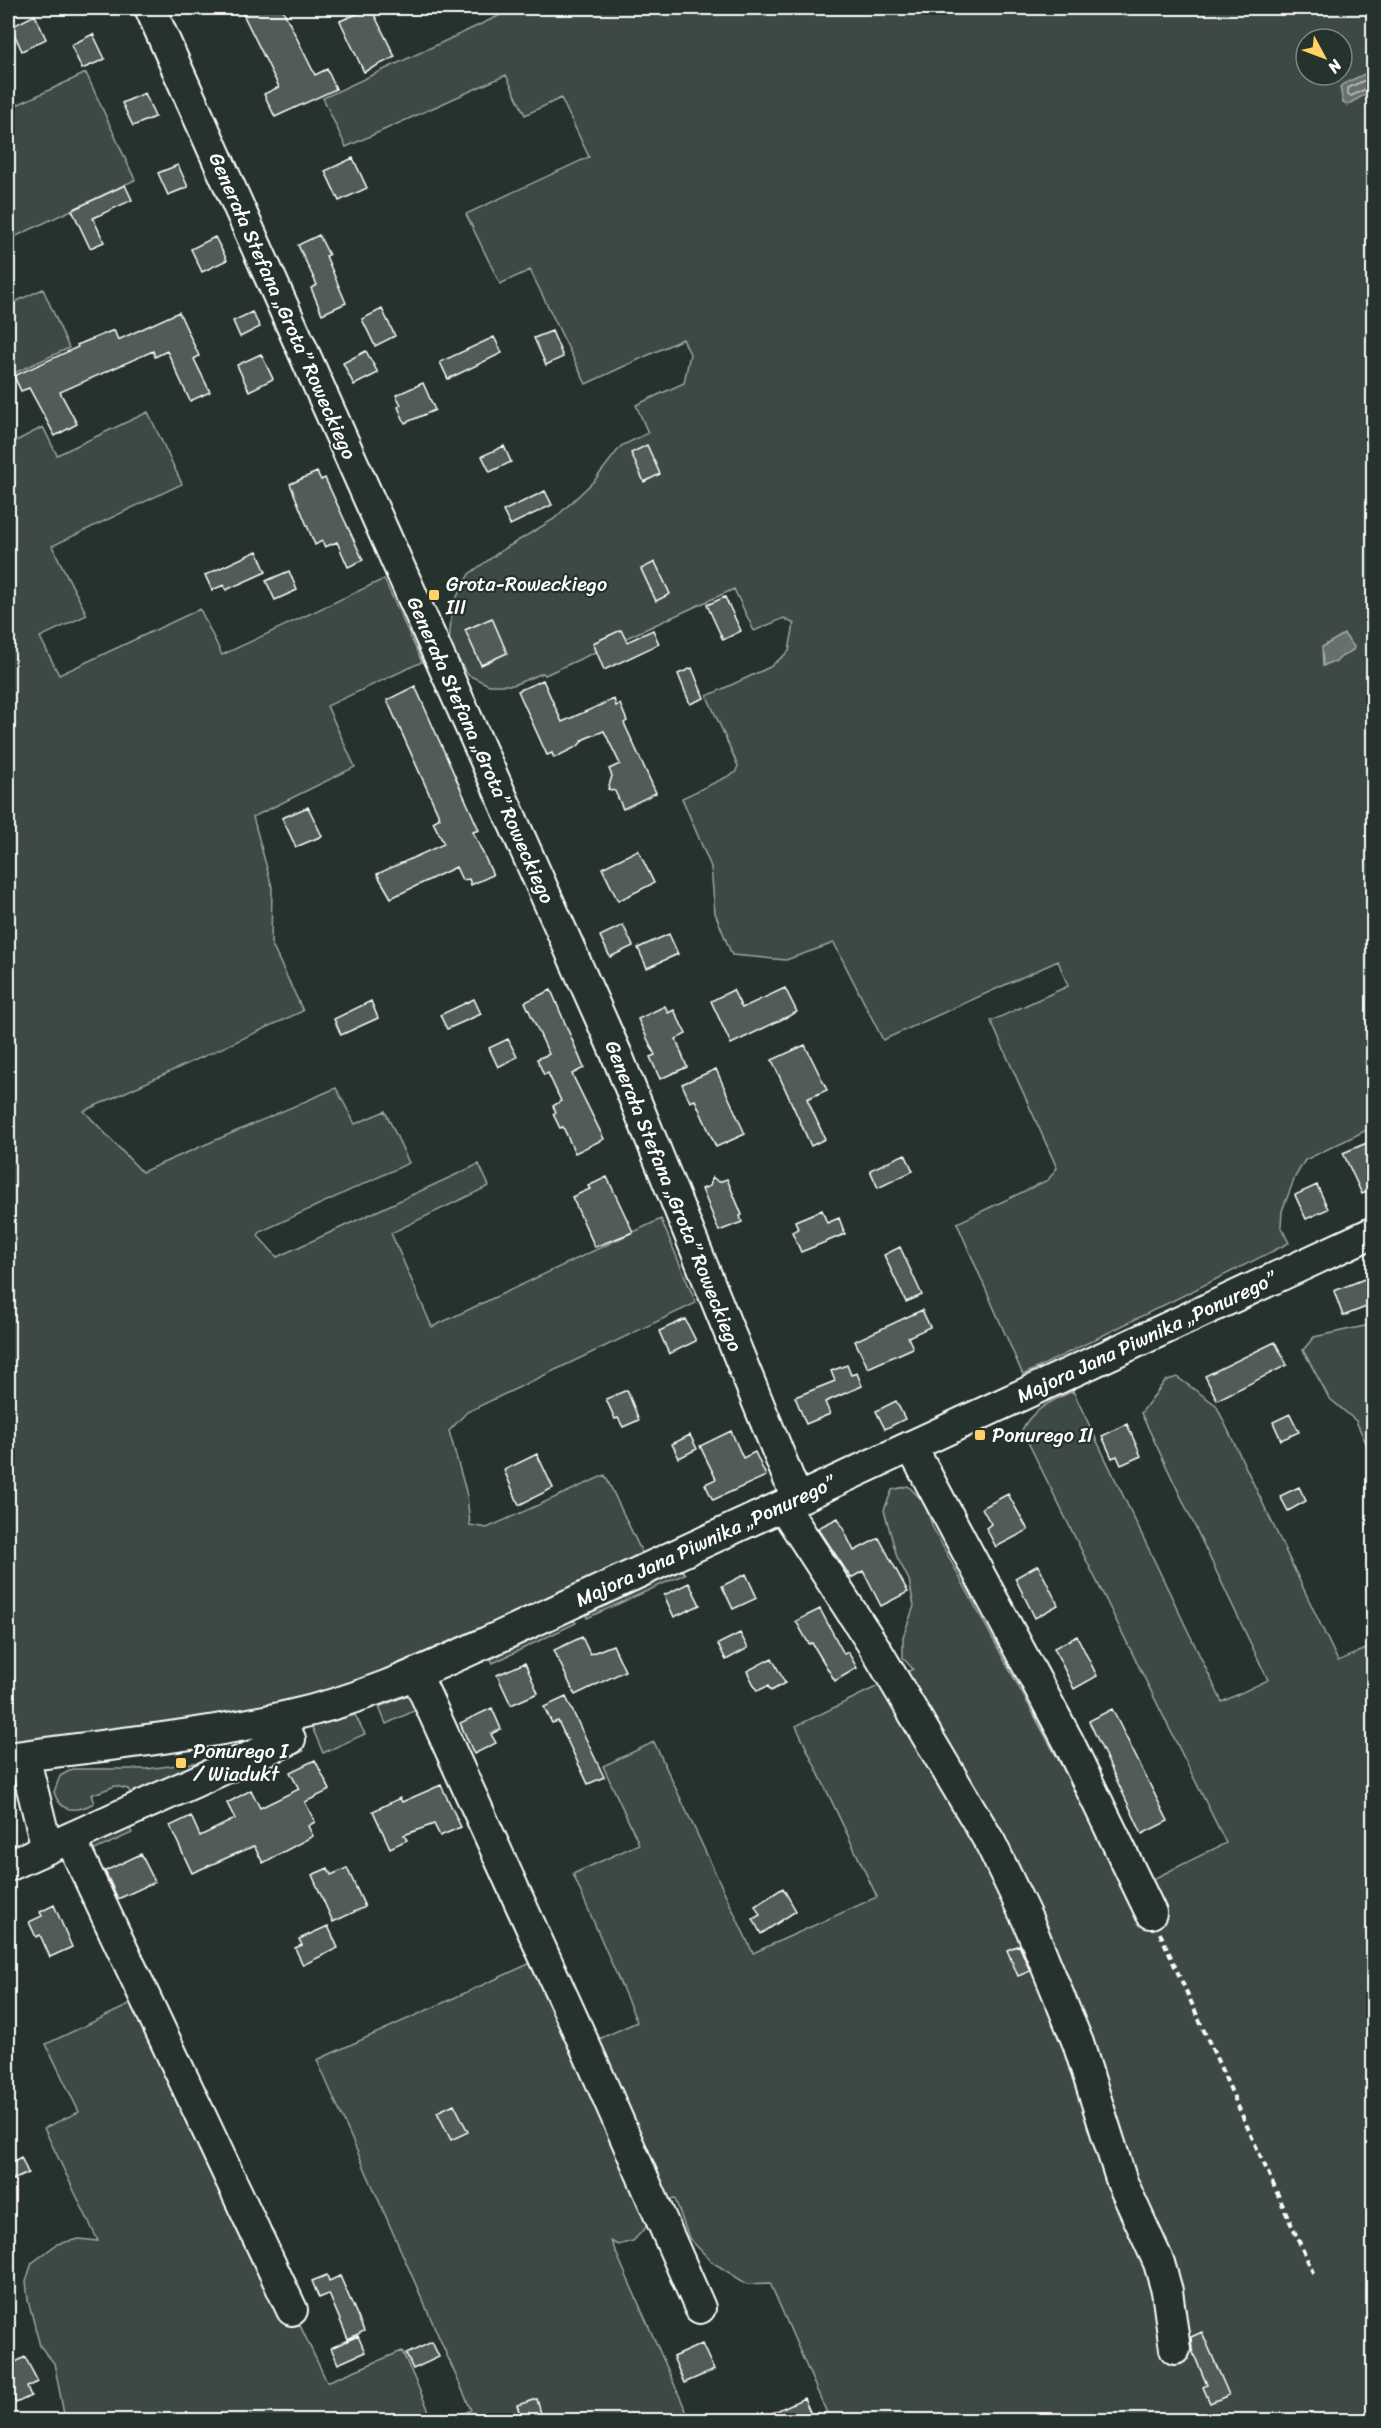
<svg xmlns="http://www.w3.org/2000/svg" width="1381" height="2428" font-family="Sriracha,sans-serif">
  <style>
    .green { fill: #3e4944; stroke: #9ea4a2; stroke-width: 1.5; fill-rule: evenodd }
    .water { fill: #67706c; stroke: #a4a9a7; stroke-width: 1.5 }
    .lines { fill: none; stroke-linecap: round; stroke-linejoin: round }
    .shore { stroke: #c2c6c4; stroke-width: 1.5 }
    .building { fill: #515c57; stroke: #fff; stroke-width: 1.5 }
    .minor-casing { stroke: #fff; stroke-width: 34 }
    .path { stroke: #fff; stroke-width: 4; stroke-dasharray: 6 4.5; stroke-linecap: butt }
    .minor { stroke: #26332d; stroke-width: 30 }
    .poi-dot { fill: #ffd166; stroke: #26332d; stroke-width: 2 }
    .labels { text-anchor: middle; stroke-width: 4.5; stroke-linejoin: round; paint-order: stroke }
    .street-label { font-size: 20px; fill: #fff; stroke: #26332d }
    .poi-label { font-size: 20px; fill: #fff; stroke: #26332d; text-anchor: start }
  </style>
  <rect width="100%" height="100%" fill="#26332d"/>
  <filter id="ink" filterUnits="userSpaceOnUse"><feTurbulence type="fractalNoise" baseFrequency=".0167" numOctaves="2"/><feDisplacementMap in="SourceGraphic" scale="12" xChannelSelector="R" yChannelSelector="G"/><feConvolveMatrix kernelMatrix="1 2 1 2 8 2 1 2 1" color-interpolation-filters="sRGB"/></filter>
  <g filter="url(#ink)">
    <path class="green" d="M 506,8 L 1373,8 L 1373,1127 L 1305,1160 L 1295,1177 L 1282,1211 L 1281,1227 L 1289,1243 L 1023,1375 L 957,1223 L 1048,1180 L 1057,1168 L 991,1021 L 1068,986 L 1058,961 L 883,1040 L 834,943 L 786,960 L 732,955 L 715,913 L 711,867 L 682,798 L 735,773 L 738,766 L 707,696 L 770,667 L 789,651 L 794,624 L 784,618 L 754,631 L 734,589 L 545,675 L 543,673 L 513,685 L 489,685 L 468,675 L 449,644 L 452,606 L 469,574 L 501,551 L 554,519 L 594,481 L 621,446 L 648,433 L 636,405 L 684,383 L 690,354 L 683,339 L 586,384 L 530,270 L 500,284 L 466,214 L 589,157 L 561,98 L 525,115 L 506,75 L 346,147 L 323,98 L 507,12 ZM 1306,39 L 1342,39 L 1342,75 L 1306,75 Z
      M 86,73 L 135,180 L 8,240 L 8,109 Z
      M 43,289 L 69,348 L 8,376 L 8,305 Z
      M 148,412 L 182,484 L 52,546 L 87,615 L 40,637 L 59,675 L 200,609 L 222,655 L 384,579 L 422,662 L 327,706 L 355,767 L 253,817 L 272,887 L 271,943 L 303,1011 L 84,1111 L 142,1172 L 336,1088 L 355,1124 L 385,1111 L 409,1163 L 260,1232 L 258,1236 L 277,1257 L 479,1164 L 489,1186 L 391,1233 L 432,1327 L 661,1219 L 696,1303 L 467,1412 L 449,1431 L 467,1495 L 470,1525 L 487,1528 L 605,1475 L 644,1557 L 473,1640 L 298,1702 L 8,1747 L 8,445 L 43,427 L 57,455 Z
      M 1373,1322 L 1373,1459 L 1356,1421 L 1329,1398 L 1303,1350 L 1314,1337 L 1369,1325 Z
      M 1177,1377 L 1216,1405 L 1338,1661 L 1373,1646 L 1373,2420 L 830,2420 L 770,2283 L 747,2284 L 712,2262 L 689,2238 L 675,2199 L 662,2200 L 645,2210 L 646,2227 L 633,2241 L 618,2245 L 611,2241 L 690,2420 L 450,2420 L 471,2410 L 317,2060 L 542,1958 L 581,2047 L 637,2022 L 573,1874 L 639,1844 L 603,1766 L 654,1742 L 753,1953 L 877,1897 L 796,1726 L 913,1669 L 903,1658 L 903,1637 L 914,1606 L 909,1580 L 897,1557 L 884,1510 L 892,1490 L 908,1486 L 924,1502 L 933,1528 L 1129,1891 L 1226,1843 L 1022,1430 C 1031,1410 1053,1400 1073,1391 L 1222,1702 L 1268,1680 L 1141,1413 L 1165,1381 Z
      M 682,1570 L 685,1574 L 587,1618 L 586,1615 Z
      M 574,1620 L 576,1623 L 493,1663 L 491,1659 Z
      M 418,1691 L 425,1706 L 386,1724 L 379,1707 Z
      M 355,1715 L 365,1734 L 323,1753 L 312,1727 Z
      M 294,1732 L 304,1751 L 274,1765 L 274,1753 L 135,1800 L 128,1789 L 115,1786 L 91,1795 L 94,1803 C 77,1812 61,1814 54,1792 L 60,1776 L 73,1769 L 147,1769 L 199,1762 L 246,1742 Z
      M 126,1822 L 132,1833 L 82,1856 L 77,1845 Z
      M 144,1998 L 327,2382 L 402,2351 L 433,2420 L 68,2420 L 64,2414 L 54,2363 L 40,2346 L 28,2300 L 26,2281 L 32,2263 L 57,2244 L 79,2239 L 98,2241 L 44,2128 L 79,2112 L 46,2044 Z"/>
    <path class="water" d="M 1373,70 L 1373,90 L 1347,105 L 1343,103 L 1340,87 L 1343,84 Z
      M 1344,634 L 1354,647 L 1353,650 L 1341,657 L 1335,663 L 1331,662 L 1323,666 L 1322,647 Z"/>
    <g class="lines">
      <path class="shore" d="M 1374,76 L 1348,88 L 1348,94 L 1351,96 L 1374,85"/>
    </g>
    <path class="building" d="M 240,8 L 282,8 L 315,75 L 327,69 L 336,89 L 275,117 L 264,94 L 279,87 Z
      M 371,8 L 395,57 L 364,72 L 340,21 Z
      M 35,15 L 46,39 L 22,51 L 11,27 Z
      M 93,34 L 105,59 L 82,69 L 71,45 Z
      M 145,93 L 155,117 L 133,126 L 122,103 Z
      M 353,158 L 367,188 L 339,201 L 325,171 Z
      M 178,165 L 188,187 L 168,195 L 158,173 Z
      M 125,185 L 132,200 L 93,218 L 104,242 L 90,248 L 72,210 Z
      M 319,235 L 329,255 L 326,256 L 346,303 L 322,314 L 311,288 L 317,285 L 298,245 Z
      M 215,237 L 227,260 L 202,272 L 191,249 Z
      M 382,309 L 395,336 L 375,346 L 362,319 Z
      M 179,312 L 199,356 L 194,359 L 210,392 L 190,401 L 167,351 L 155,357 L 153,351 L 60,392 L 77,424 L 55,436 L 29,388 L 21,391 L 14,376 L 78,347 L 77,345 L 114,330 L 118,340 Z
      M 252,312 L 260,327 L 240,337 L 233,321 Z
      M 552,331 L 563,357 L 546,365 L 534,338 Z
      M 494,337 L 502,353 L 448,379 L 440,362 Z
      M 366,351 L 378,373 L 354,385 L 343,363 Z
      M 261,354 L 273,379 L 249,391 L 237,365 Z
      M 423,383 L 435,410 L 405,423 L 398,407 L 401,405 L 396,395 Z
      M 647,445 L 660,474 L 644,482 L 631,453 Z
      M 504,446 L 511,462 L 490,472 L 482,456 Z
      M 317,472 L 321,480 L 325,478 L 363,560 L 348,567 L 337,542 L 325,547 L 322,541 L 315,545 L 290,484 Z
      M 545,491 L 552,505 L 510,525 L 503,511 Z
      M 257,551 L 266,572 L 226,590 L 224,585 L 212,590 L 205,575 Z
      M 655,562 L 670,594 L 656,601 L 641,569 Z
      M 289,571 L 297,590 L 275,600 L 266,581 Z
      M 725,597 L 741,631 L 723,640 L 707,605 Z
      M 492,618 L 507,653 L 481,665 L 465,630 Z
      M 621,630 L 627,642 L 653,630 L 659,644 L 604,670 L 593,643 Z
      M 692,668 L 704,698 L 690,704 L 678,674 Z
      M 543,680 L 562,722 L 614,699 L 616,706 L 620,704 L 627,721 L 624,723 L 656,793 L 623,809 L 615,791 L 608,789 L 612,776 L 609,769 L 620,764 L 604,731 L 584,739 L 578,746 L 554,758 L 552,753 L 547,755 L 518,691 Z
      M 415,686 L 479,830 L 473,832 L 493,875 L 471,885 L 469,879 L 462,880 L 456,867 L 391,898 L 377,874 L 444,844 L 433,822 L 440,818 L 387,700 Z
      M 308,807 L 322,836 L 296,847 L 282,818 Z
      M 638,850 L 654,883 L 618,901 L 602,868 Z
      M 623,925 L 633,946 L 610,957 L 600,936 Z
      M 669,934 L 678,954 L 647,968 L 638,948 Z
      M 785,988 L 797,1012 L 731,1044 L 711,1001 L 733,990 L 742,1008 Z
      M 551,990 L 584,1068 L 572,1074 L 604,1139 L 575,1153 L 563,1127 L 560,1128 L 553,1114 L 556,1112 L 553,1106 L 561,1101 L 548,1073 L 544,1075 L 537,1059 L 549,1054 L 525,1002 Z
      M 474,999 L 481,1014 L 447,1029 L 440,1015 Z
      M 371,1001 L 378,1018 L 341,1035 L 334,1019 Z
      M 665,1006 L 668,1013 L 674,1010 L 686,1034 L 676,1039 L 687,1067 L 660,1079 L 650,1057 L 655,1055 L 638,1019 Z
      M 508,1039 L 517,1057 L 498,1067 L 489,1048 Z
      M 805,1045 L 827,1090 L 807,1099 L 825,1139 L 811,1146 L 772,1060 Z
      M 716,1069 L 745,1134 L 716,1147 L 695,1100 L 690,1102 L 682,1084 Z
      M 1374,1140 L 1374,1188 L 1362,1194 L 1343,1153 Z
      M 905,1154 L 913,1171 L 878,1188 L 870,1170 Z
      M 607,1177 L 633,1232 L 595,1247 L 572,1197 L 590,1189 L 588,1186 Z
      M 712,1177 L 719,1182 L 727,1179 L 742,1215 L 740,1216 L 742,1222 L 719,1231 L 702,1189 L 710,1186 Z
      M 1317,1185 L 1328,1209 L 1306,1219 L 1295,1195 Z
      M 822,1210 L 827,1223 L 839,1218 L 845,1234 L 801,1252 L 792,1232 L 798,1229 L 795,1221 Z
      M 900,1247 L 922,1295 L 906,1302 L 884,1255 Z
      M 1367,1278 L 1374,1294 L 1374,1304 L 1343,1316 L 1334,1291 Z
      M 922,1310 L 930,1327 L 908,1337 L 913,1348 L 868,1368 L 855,1341 Z
      M 685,1319 L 696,1341 L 669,1354 L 659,1331 Z
      M 1275,1342 L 1287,1365 L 1217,1400 L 1205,1376 Z
      M 847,1365 L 851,1375 L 857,1373 L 862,1386 L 825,1402 L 830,1414 L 806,1424 L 795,1397 L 835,1381 L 831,1371 Z
      M 627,1390 L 639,1420 L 623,1427 L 618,1418 L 615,1419 L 606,1399 Z
      M 896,1401 L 905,1419 L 885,1429 L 876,1411 Z
      M 1290,1414 L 1299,1432 L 1281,1440 L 1273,1422 Z
      M 1127,1424 L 1141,1456 L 1121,1465 L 1117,1456 L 1112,1458 L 1102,1436 Z
      M 731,1431 L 743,1458 L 755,1452 L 766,1476 L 713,1500 L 705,1484 L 716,1479 L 700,1446 Z
      M 690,1435 L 697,1449 L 679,1458 L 672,1444 Z
      M 537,1454 L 553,1488 L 519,1505 L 504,1470 Z
      M 1299,1487 L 1306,1501 L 1288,1511 L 1280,1496 Z
      M 1008,1494 L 1028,1530 L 996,1547 L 986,1528 L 991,1524 L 982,1508 Z
      M 838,1518 L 854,1551 L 879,1538 L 908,1592 L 881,1606 L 863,1571 L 851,1578 L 818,1528 Z
      M 1038,1565 L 1058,1605 L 1035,1618 L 1015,1578 Z
      M 746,1574 L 757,1598 L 733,1609 L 722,1586 Z
      M 689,1583 L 700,1605 L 674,1617 L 664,1595 Z
      M 820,1609 L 844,1654 L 848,1652 L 857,1668 L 835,1681 L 812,1643 L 809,1644 L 796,1621 Z
      M 740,1633 L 748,1648 L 726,1660 L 718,1644 Z
      M 1077,1636 L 1097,1676 L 1074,1689 L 1054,1648 Z
      M 582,1637 L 590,1654 L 613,1645 L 625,1671 L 575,1695 L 554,1650 Z
      M 772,1658 L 785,1683 L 771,1691 L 768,1686 L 757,1691 L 747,1671 Z
      M 525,1663 L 538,1693 L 511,1705 L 497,1675 Z
      M 566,1697 L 604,1777 L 588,1784 L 558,1721 L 552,1723 L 544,1707 Z
      M 492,1708 L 501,1729 L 491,1734 L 496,1743 L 474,1754 L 460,1723 Z
      M 1112,1709 L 1168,1821 L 1142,1834 L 1089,1721 Z
      M 315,1760 L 330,1790 L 305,1802 L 315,1822 L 308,1826 L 313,1836 L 263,1863 L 254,1846 L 192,1873 L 170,1826 L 191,1816 L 200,1836 L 235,1819 L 227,1803 L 251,1790 L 260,1808 L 299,1789 L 290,1772 Z
      M 441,1785 L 461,1827 L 440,1836 L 434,1824 L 404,1835 L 407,1840 L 390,1848 L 373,1811 L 400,1798 L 402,1802 Z
      M 141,1854 L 155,1882 L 118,1899 L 105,1871 Z
      M 328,1868 L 331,1875 L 347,1868 L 365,1907 L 333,1922 L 312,1875 Z
      M 783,1888 L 796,1911 L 761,1934 L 753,1919 L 760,1915 L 755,1906 Z
      M 54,1905 L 72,1947 L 50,1957 L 40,1935 L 36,1937 L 29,1922 L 42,1916 L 40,1912 Z
      M 328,1926 L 338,1948 L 303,1965 L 295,1948 L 302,1945 L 299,1939 Z
      M 1019,1945 L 1030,1971 L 1018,1976 L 1007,1950 Z
      M 454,2104 L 468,2132 L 451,2140 L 437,2112 Z
      M 21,2157 L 28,2173 L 13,2180 L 8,2164 Z
      M 327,2275 L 329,2281 L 340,2276 L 364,2331 L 348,2339 L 329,2294 L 319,2298 L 312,2281 Z
      M 1202,2332 L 1229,2395 L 1210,2403 L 1203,2387 L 1207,2385 L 1192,2350 L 1191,2337 Z
      M 358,2336 L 365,2352 L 338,2364 L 331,2348 Z
      M 432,2342 L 439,2357 L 413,2369 L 406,2354 Z
      M 702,2344 L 714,2370 L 684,2383 L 673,2357 Z
      M 25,2357 L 38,2382 L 27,2387 L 31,2396 L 16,2403 L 8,2385 L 8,2366 Z
      M 804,2398 L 814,2421 L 755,2421 Z
      M 537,2399 L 543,2421 L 522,2421 L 517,2405 Z"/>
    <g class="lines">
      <defs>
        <path id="minor" d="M 150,8 L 616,1053 L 797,1499
          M 911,1446 L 1068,1741 L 1151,1913
          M 783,1506 L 875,1648 L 949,1773 L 991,1844 L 1028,1921 L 1078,2043 L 1122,2182 L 1159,2263 L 1167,2291 L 1175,2349
          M 416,1674 L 595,2068 L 700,2308
          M 24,1756 L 47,1848
          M 8,1758 C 101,1745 196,1737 288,1716 C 363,1700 432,1667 501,1636 L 1374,1232
          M 70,1838 L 292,2310
          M 8,1866 L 290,1739"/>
      </defs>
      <use href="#minor" class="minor-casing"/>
      <path class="path" d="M 1160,1933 L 1315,2277"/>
      <use href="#minor" class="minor"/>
    </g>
  </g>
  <g class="poi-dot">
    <rect x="428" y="589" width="12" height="12" rx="3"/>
    <rect x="974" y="1429" width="12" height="12" rx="3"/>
    <rect x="175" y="1757" width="12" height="12" rx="3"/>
  </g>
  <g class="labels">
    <g class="street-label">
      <text transform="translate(283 306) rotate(66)" y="7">Generała Stefana „Grota” Roweckiego</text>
      <text transform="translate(481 750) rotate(66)" y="7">Generała Stefana „Grota” Roweckiego</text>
      <text transform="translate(674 1196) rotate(68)" y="7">Generała Stefana „Grota” Roweckiego</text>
      <text transform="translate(1146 1337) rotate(-25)" y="7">Majora Jana Piwnika „Ponurego”</text>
      <text transform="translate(705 1541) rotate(-25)" y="7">Majora Jana Piwnika „Ponurego”</text>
    </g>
    <g class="poi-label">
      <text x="446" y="591">Grota-Roweckiego<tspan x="446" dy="23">III</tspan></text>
      <text x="992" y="1442">Ponurego II</text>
      <text x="193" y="1758">Ponurego I<tspan x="193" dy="23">/ Wiadukt</tspan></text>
    </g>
  </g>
  <rect width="1381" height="2428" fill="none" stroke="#26332d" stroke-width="30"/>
  <rect x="15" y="15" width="1351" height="2398" fill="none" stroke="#fff" stroke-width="2" filter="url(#ink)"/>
  <g transform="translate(1324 57) rotate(131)"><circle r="28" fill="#26332d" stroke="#7d8581" stroke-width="1.5"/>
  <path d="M0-4.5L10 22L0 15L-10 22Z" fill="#ffd166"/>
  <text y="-9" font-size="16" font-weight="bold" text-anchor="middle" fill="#ffffff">N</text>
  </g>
</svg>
